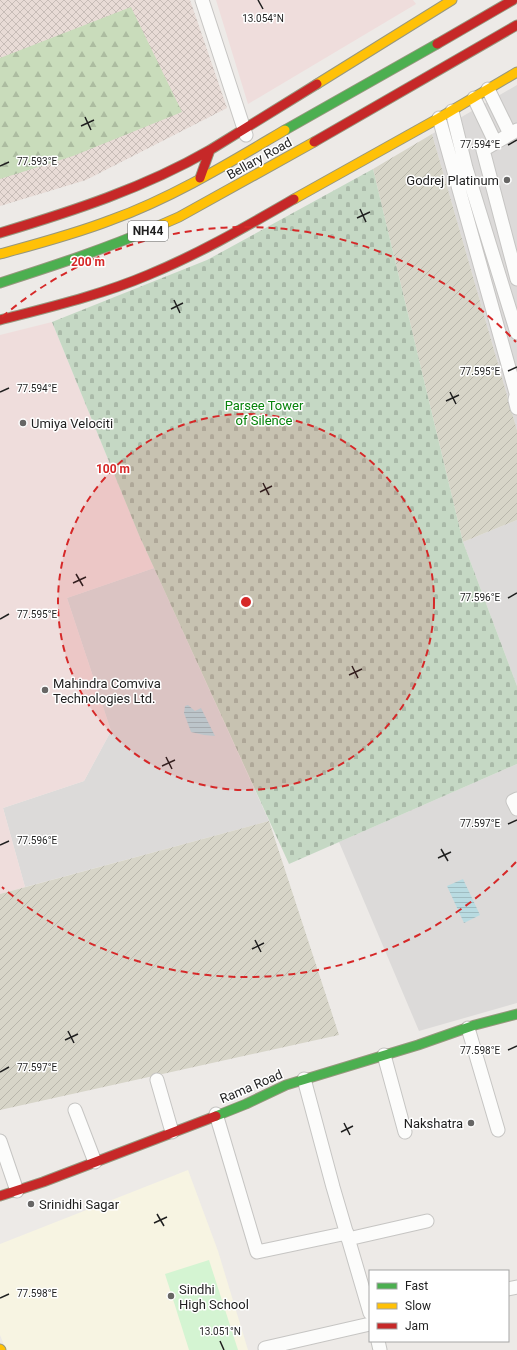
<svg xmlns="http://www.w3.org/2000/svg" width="517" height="1350" font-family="Roboto,sans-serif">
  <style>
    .residential { fill: #dcdad9 }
    .commercial { fill: #efdddc }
    .education { fill: #f7f4e2 }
    .military { fill: url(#military-cross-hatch) }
    .construction { fill: url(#construction-furrows) }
    .forest { fill: url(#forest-firs) }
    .cemetery { fill: url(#cemetery-stones) }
    .park { fill: #d4f4d2 }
    .water { fill: url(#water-rules) }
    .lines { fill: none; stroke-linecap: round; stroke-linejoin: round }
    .street-casing { stroke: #c6c5c3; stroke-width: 15 }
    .fast-casing { stroke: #97977e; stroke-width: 11 }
    .slow-casing { stroke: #97977e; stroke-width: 11 }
    .jam-casing { stroke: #97977e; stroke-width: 11 }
    .street { stroke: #fcfcfb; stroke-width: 13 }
    .fast { stroke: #4caf50; stroke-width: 9 }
    .slow { stroke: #ffc107; stroke-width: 9 }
    .jam { stroke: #c62828; stroke-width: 9 }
    .ticks { fill: none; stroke: #1f1f1f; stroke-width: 1.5 }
    .ring { fill: none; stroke: #d62828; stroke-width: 2; stroke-dasharray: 7 5 }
    .poi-dot { fill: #676665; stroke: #fff; stroke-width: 1.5 }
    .labels { text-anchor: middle; stroke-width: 3; stroke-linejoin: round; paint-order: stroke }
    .shield { fill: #fff; stroke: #626262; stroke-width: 1 }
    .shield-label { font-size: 12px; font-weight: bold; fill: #1f1f1f }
    .street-label { font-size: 13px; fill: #1f1f1f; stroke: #fff }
    .poi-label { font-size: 13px; fill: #1f1f1f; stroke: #fff; text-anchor: start }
    .park-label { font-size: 13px; fill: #07830b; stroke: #fff }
    .ticks-label { font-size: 10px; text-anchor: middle; fill: #1f1f1f; stroke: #fff; stroke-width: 3; stroke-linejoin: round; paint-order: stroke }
    .centre { fill: #d62828; stroke: #fff; stroke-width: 2 }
    .ring-label { font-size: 12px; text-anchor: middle; font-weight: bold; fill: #d62828; stroke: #fff; stroke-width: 3; stroke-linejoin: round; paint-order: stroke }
  </style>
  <defs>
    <pattern id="military-cross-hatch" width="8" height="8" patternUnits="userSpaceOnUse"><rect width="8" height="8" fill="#e8dbd6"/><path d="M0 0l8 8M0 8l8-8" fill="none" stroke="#c7bcb7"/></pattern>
    <pattern id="construction-furrows" width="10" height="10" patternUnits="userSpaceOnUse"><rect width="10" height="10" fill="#d7d5c8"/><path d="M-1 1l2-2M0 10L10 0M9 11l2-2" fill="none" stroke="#b8b6ab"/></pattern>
    <pattern id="forest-firs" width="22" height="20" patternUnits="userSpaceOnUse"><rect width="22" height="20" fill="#c9dcbb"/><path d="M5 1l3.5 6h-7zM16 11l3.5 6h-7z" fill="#acbca0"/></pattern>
    <pattern id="cemetery-stones" width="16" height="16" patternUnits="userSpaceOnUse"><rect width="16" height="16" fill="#c5d8c4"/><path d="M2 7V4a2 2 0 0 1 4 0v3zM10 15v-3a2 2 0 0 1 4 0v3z" fill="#a9b9a8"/></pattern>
    <pattern id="water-rules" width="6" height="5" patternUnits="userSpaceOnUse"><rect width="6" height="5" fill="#b9dbe1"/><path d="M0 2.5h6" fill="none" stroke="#9fbcc1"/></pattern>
  </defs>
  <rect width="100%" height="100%" fill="#edeae7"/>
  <path class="residential" d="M 517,85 L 517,430 L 432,134 Z
    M 517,520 L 517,686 L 463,542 Z
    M 154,568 L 269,821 L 25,887 L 3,808 L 84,781 L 111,731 L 67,598 Z
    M 517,764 L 517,1003 L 419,1031 L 339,842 Z"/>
  <path class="commercial" d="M 216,0 L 413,0 L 416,4 L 248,104 Z
    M 52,322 L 139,535 L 154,568 L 67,598 L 111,731 L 84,781 L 3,808 L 25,887 L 0,894 L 0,335 Z"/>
  <path class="education" d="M 188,1170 L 218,1251 L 248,1350 L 6,1350 L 0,1335 L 0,1244 Z"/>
  <path class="military" d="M 0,0 L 190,0 L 227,108 L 86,180 L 0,206 Z"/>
  <path class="construction" d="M 432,134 L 517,430 L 517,520 L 463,542 L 373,169 Z
    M 269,821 L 339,1035 L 0,1110 L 0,894 Z"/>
  <path class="forest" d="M 131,7 L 182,112 L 73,156 L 0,179 L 0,58 Z"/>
  <path class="cemetery" d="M 373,169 L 463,542 L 517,686 L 517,764 L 289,864 L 139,535 L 52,322 L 207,260 Z"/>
  <path class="park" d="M 209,1260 L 238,1350 L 189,1350 L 165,1274 Z"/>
  <path class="water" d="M 188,705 L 195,711 L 201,708 L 215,736 L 204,735 L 191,732 L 184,713 L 185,706 Z
    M 463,879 L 480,915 L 464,923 L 447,886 Z"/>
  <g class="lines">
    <defs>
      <path id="street" d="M 202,0 L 246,135
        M 488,89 L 510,134
        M 474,98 L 495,142
        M 452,111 L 466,168 L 517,333
        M 439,118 L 516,393
        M 517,130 L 483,150 L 517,279
        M 517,391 L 515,400 L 517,408
        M 517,799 L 513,801 L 517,809
        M 468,1028 L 498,1130
        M 384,1055 L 405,1132
        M 304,1079 L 333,1187 L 370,1313
        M 157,1080 L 172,1132
        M 75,1110 L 95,1162
        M 216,1114 L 257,1252 L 347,1233
        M 0,1141 L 17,1191
        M 348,1239 L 427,1221
        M 508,1289 L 517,1287
        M 378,1341 L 380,1350
        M 265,1348 L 370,1324"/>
      <path id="fast" d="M 285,130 L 437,44
        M 0,283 C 53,266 105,249 156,227
        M 216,1116 L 246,1104 L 286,1085 L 418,1045 L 475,1025 L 517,1014"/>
      <path id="slow" d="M 317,84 L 452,0
        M 294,199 L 439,118 L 517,72
        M 156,227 L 179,217 L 314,142
        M 0,254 C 37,244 75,234 111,220 C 172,198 229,163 285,130
        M 0,1349 L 1,1350"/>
      <path id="jam" d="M 437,44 L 513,0
        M 314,142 L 517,25
        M 200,178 L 210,150 L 317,84
        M 0,233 C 73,211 144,188 210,150
        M 0,320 C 50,307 101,295 148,275 C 199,254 247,226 294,199
        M 0,1196 L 43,1182 L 216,1116"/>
    </defs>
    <use href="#street" class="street-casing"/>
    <use href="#fast" class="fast-casing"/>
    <use href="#slow" class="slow-casing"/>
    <use href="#jam" class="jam-casing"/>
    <use href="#street" class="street"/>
    <use href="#fast" class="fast"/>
    <use href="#slow" class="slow"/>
    <use href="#jam" class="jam"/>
  </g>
  <path class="ticks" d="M 258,0 L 263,9M 85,117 L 91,130M 81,126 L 94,120M 508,145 L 517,140M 0,166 L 9,162M 360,209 L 366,222M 357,218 L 370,212M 174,300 L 180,313M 171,309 L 183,303M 508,371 L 517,367M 0,392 L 9,388M 450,392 L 456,404M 446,401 L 459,395M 263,483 L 269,495M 260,492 L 272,486M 76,574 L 83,586M 73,583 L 86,577M 508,598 L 517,593M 0,619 L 9,614M 352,666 L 358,678M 349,675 L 362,669M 166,757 L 172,769M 162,766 L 175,760M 508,824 L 517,820M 0,845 L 9,841M 441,849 L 448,861M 438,858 L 451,852M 255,940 L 261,952M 252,949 L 264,943M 68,1031 L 74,1043M 65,1040 L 78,1034M 508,1050 L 517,1046M 0,1072 L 9,1067M 344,1123 L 350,1135M 341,1132 L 353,1126M 157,1214 L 164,1226M 154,1223 L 167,1217M 0,1298 L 9,1294M 220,1341 L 224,1350"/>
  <circle cx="246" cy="602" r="188" fill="#d62828" fill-opacity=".12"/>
  <g class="ring">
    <circle cx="246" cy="602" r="188"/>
    <path d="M516 862A375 375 0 0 1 2 887M2 317A375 375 0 0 1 516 342"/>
  </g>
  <g class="poi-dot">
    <circle cx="507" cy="180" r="4"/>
    <circle cx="23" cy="423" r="4"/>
    <circle cx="45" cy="690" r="4"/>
    <circle cx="471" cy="1123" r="4"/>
    <circle cx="31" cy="1204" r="4"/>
    <circle cx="171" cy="1296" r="4"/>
  </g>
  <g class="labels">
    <rect class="shield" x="128" y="221" width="40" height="20" rx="3"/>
    <g class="shield-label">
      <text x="148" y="235">NH44</text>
    </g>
    <g class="street-label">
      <text transform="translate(259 158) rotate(-29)" y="5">Bellary Road</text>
      <text transform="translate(251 1086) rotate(-23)" y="5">Rama Road</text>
    </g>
    <g class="poi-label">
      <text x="499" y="185" text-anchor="end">Godrej Platinum</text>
      <text x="31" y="428">Umiya Velociti</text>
      <text x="53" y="688">Mahindra Comviva<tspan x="53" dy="15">Technologies Ltd.</tspan></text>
      <text x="463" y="1128" text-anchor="end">Nakshatra</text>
      <text x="39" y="1209">Srinidhi Sagar</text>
      <text x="179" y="1294">Sindhi<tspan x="179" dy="15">High School</tspan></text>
    </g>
    <g class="park-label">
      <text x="264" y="410">Parsee Tower<tspan x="264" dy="15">of Silence</tspan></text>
    </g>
  </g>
  <g class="ticks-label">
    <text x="263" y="22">13.054°N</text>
    <text x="480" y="148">77.594°E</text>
    <text x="37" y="165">77.593°E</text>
    <text x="480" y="375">77.595°E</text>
    <text x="37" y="392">77.594°E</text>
    <text x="480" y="601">77.596°E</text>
    <text x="37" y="618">77.595°E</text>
    <text x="480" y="827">77.597°E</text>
    <text x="37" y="844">77.596°E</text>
    <text x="480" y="1054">77.598°E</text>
    <text x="37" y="1071">77.597°E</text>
    <text x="37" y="1297">77.598°E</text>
    <text x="220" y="1335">13.051°N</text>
  </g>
  <circle cx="246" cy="602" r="6" class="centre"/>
  <g class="ring-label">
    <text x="88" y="266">200 m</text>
    <text x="113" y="473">100 m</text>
  </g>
  <rect x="369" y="1270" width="140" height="72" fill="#ffffff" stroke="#a5a5a5"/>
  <rect x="377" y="1283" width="20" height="6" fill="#4caf50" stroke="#a5a5a5"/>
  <text x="405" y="1290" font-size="12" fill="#1f1f1f">Fast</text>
  <rect x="377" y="1303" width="20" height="6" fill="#ffc107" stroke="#a5a5a5"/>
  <text x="405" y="1310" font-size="12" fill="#1f1f1f">Slow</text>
  <rect x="377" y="1323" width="20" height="6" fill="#c62828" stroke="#a5a5a5"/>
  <text x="405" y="1330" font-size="12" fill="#1f1f1f">Jam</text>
</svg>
